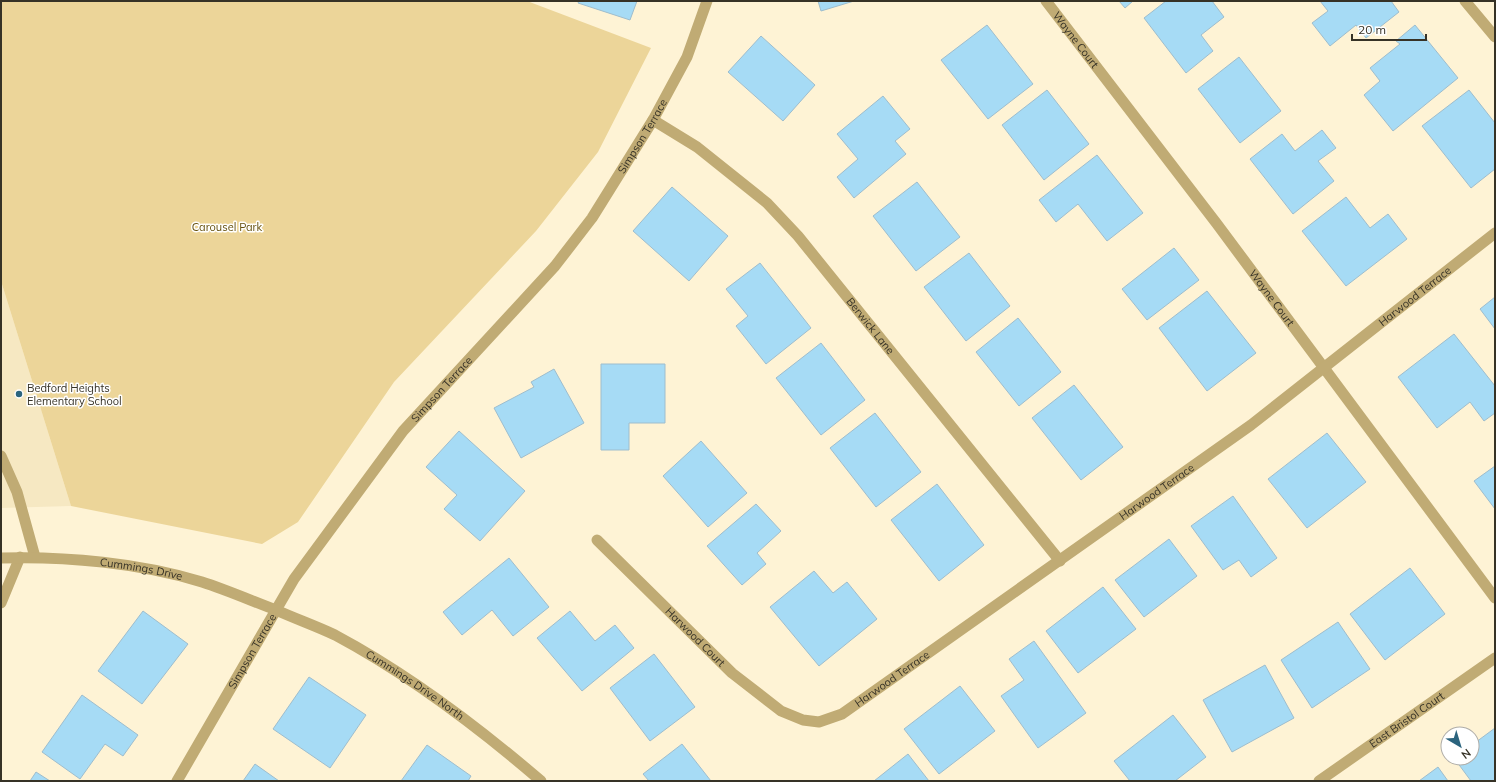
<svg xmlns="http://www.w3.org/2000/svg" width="1496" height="782" font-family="Mulish,sans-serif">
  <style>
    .built { fill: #f6e8c2 }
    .green { fill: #ecd599 }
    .building { fill: #a6dbf5; stroke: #9ebdcd }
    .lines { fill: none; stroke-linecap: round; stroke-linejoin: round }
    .service { stroke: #c0ab74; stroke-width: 11 }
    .minor { stroke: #c0ab74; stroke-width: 11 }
    .tertiary { stroke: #c0ab74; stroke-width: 11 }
    .poi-dot { fill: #2b647e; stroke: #fff; stroke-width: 1.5 }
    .labels { text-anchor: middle; stroke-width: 3; stroke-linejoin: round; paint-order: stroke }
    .street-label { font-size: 11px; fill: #363226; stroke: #fff }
    .park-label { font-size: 11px; fill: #65500d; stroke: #fff }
    .poi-label { font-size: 11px; fill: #363226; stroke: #fff; text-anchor: start }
  </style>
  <rect width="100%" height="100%" fill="#fef3d5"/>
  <path class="built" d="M 1,281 L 71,506 L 1,508 Z"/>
  <path class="green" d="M 1,1 L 527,1 L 651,48 L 598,152 L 536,231 L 394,382 L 298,522 L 262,544 L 71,506 L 1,281 Z"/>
  <path class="building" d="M 579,1 L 637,1 L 630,20 L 578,3 Z
    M 818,1 L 854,1 L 821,11 Z
    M 1119,1 L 1133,1 L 1125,8 Z
    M 1166,1 L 1212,1 L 1224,17 L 1201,35 L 1213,51 L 1186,73 L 1144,18 Z
    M 1320,1 L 1391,1 L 1399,12 L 1366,38 L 1356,25 L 1330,46 L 1312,23 L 1328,11 Z
    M 987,25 L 1033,84 L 988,119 L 941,60 Z
    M 1415,25 L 1458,78 L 1393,131 L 1364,95 L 1380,81 L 1370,68 L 1400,44 L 1396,41 Z
    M 761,36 L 815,85 L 783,121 L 728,72 Z
    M 1239,57 L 1281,111 L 1240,143 L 1198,89 Z
    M 1047,90 L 1089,144 L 1044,180 L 1002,125 Z
    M 1469,90 L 1495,123 L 1495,169 L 1471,188 L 1422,126 Z
    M 883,96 L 910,129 L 895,141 L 906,154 L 854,198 L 837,177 L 858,159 L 837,134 Z
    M 1322,130 L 1336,148 L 1318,161 L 1334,181 L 1293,214 L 1250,159 L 1282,134 L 1295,151 Z
    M 1097,155 L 1143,213 L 1107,241 L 1078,204 L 1056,222 L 1039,200 Z
    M 917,182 L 960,237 L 916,271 L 873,216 Z
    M 672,187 L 728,236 L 689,281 L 633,231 Z
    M 1346,197 L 1370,228 L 1388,214 L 1407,239 L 1346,286 L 1302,231 Z
    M 1174,248 L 1199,280 L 1147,320 L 1122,289 Z
    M 969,253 L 1010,306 L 966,341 L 924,287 Z
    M 760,263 L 811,328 L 766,364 L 736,326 L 748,316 L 726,289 Z
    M 1207,291 L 1256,353 L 1207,391 L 1159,328 Z
    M 1495,297 L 1495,329 L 1480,309 Z
    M 1018,318 L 1061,372 L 1019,406 L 976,352 Z
    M 1454,334 L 1495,386 L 1495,413 L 1484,421 L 1470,402 L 1437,428 L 1398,377 Z
    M 821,343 L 865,400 L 821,435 L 776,378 Z
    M 601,364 L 665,364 L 665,423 L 629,423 L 629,450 L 601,450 Z
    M 554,369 L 584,423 L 521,458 L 494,408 L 534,387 L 531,382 Z
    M 1074,385 L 1123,447 L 1081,480 L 1032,418 Z
    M 875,413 L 921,472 L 876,507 L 830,448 Z
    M 459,431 L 525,491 L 480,541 L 444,509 L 457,495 L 426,467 Z
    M 1327,433 L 1366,482 L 1307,528 L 1268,479 Z
    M 701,441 L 747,493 L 708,527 L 663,476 Z
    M 1495,466 L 1495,509 L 1474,481 Z
    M 937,484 L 984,545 L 939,581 L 891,520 Z
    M 1233,496 L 1277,558 L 1251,577 L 1239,560 L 1223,570 L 1191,526 Z
    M 756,504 L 781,531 L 757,553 L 766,564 L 742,585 L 707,546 Z
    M 1169,539 L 1197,576 L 1144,617 L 1115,580 Z
    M 509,558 L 549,607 L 513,636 L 492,610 L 462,635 L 443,612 Z
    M 1410,568 L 1445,614 L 1385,660 L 1350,614 Z
    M 814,571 L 833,593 L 847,582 L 877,619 L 819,666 L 770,607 Z
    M 1103,587 L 1136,629 L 1078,673 L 1046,631 Z
    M 143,611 L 188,644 L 142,704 L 98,671 Z
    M 570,611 L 595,641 L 615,625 L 634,648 L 582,691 L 537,638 Z
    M 1338,622 L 1370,669 L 1312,708 L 1281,660 Z
    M 1034,641 L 1086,713 L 1038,748 L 1001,696 L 1024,680 L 1009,659 Z
    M 654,654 L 695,707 L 650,741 L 610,688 Z
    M 1265,665 L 1294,718 L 1232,752 L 1203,700 Z
    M 309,677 L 366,715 L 330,768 L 273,729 Z
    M 960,686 L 995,731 L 939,774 L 904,729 Z
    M 82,695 L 138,735 L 123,756 L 105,744 L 80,779 L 42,752 Z
    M 1173,715 L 1206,757 L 1175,781 L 1130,781 L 1114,761 Z
    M 1495,728 L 1495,781 L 1471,781 L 1454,758 L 1472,758 L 1472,745 Z
    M 682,744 L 711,781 L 649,781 L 643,774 Z
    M 427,745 L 471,776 L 468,781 L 401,781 Z
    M 908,754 L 929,781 L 874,781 Z
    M 255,764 L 279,781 L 243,781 Z
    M 1438,767 L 1448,781 L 1419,781 Z
    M 36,772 L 50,781 L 30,781 Z"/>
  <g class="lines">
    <path class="service" d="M 1,456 L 17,492 L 35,557
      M 1,603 L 20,557"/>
    <g class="minor">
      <path id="s1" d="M 1046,1 L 1217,224 L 1495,598"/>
      <path d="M 1465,1 L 1495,37"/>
      <path id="s2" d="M 653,120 L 697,147 L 767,203 L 798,236 L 1060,561"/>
      <path id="s3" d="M 597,540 L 732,673 L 781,711 L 803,720 L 819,722 L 842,714 L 1251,425 L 1495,233"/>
      <path id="s4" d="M 177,781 L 276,610 C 296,619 316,626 335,635 C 410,675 477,726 541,781"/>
      <path id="s5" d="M 1319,781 L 1495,658"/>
    </g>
    <path class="tertiary" id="s6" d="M 1,558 C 65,556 141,563 202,582 C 227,590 252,601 276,610 L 294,579 L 403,431 L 555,266 L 592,218 L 653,120 L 687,57 L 707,1"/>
  </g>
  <circle class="poi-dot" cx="19" cy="394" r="4"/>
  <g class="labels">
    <g class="street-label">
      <text dy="4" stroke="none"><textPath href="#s1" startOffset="49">Wayne Court</textPath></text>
      <text dy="4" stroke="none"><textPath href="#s6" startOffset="883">Simpson Terrace</textPath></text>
      <text dy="4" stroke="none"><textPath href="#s3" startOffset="1025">Harwood Terrace</textPath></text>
      <text dy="4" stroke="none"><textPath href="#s1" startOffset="373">Wayne Court</textPath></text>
      <text dy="4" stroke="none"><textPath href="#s2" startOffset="302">Berwick Lane</textPath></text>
      <text dy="4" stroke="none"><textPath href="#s6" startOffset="559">Simpson Terrace</textPath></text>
      <text dy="4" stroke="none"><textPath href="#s3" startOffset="701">Harwood Terrace</textPath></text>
      <text dy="4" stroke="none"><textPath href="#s6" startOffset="141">Cummings Drive</textPath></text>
      <text dy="4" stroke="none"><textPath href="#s3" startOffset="138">Harwood Court</textPath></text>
      <text dy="4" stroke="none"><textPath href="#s4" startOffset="150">Simpson Terrace</textPath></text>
      <text dy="4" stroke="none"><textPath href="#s3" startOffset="377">Harwood Terrace</textPath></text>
      <text dy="4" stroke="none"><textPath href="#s4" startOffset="356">Cummings Drive North</textPath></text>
      <text dy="4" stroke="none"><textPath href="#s5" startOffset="107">East Bristol Court</textPath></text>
    </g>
    <g class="park-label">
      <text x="227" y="231">Carousel Park</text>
    </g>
    <g class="poi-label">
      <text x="27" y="392">Bedford Heights<tspan x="27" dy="13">Elementary School</tspan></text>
    </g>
  </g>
  <rect width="1496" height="782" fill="none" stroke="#363226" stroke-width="4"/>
  <g transform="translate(1460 746) rotate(142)"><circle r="19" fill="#ffffff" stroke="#afada8"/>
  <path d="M0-3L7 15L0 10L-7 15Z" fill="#2b647e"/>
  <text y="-6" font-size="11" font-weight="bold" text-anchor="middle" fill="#363226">N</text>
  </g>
  <path d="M1352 34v6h74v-6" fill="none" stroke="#363226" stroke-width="2"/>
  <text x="1358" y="34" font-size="12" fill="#363226" stroke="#ffffff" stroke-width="3" paint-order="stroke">20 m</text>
</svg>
